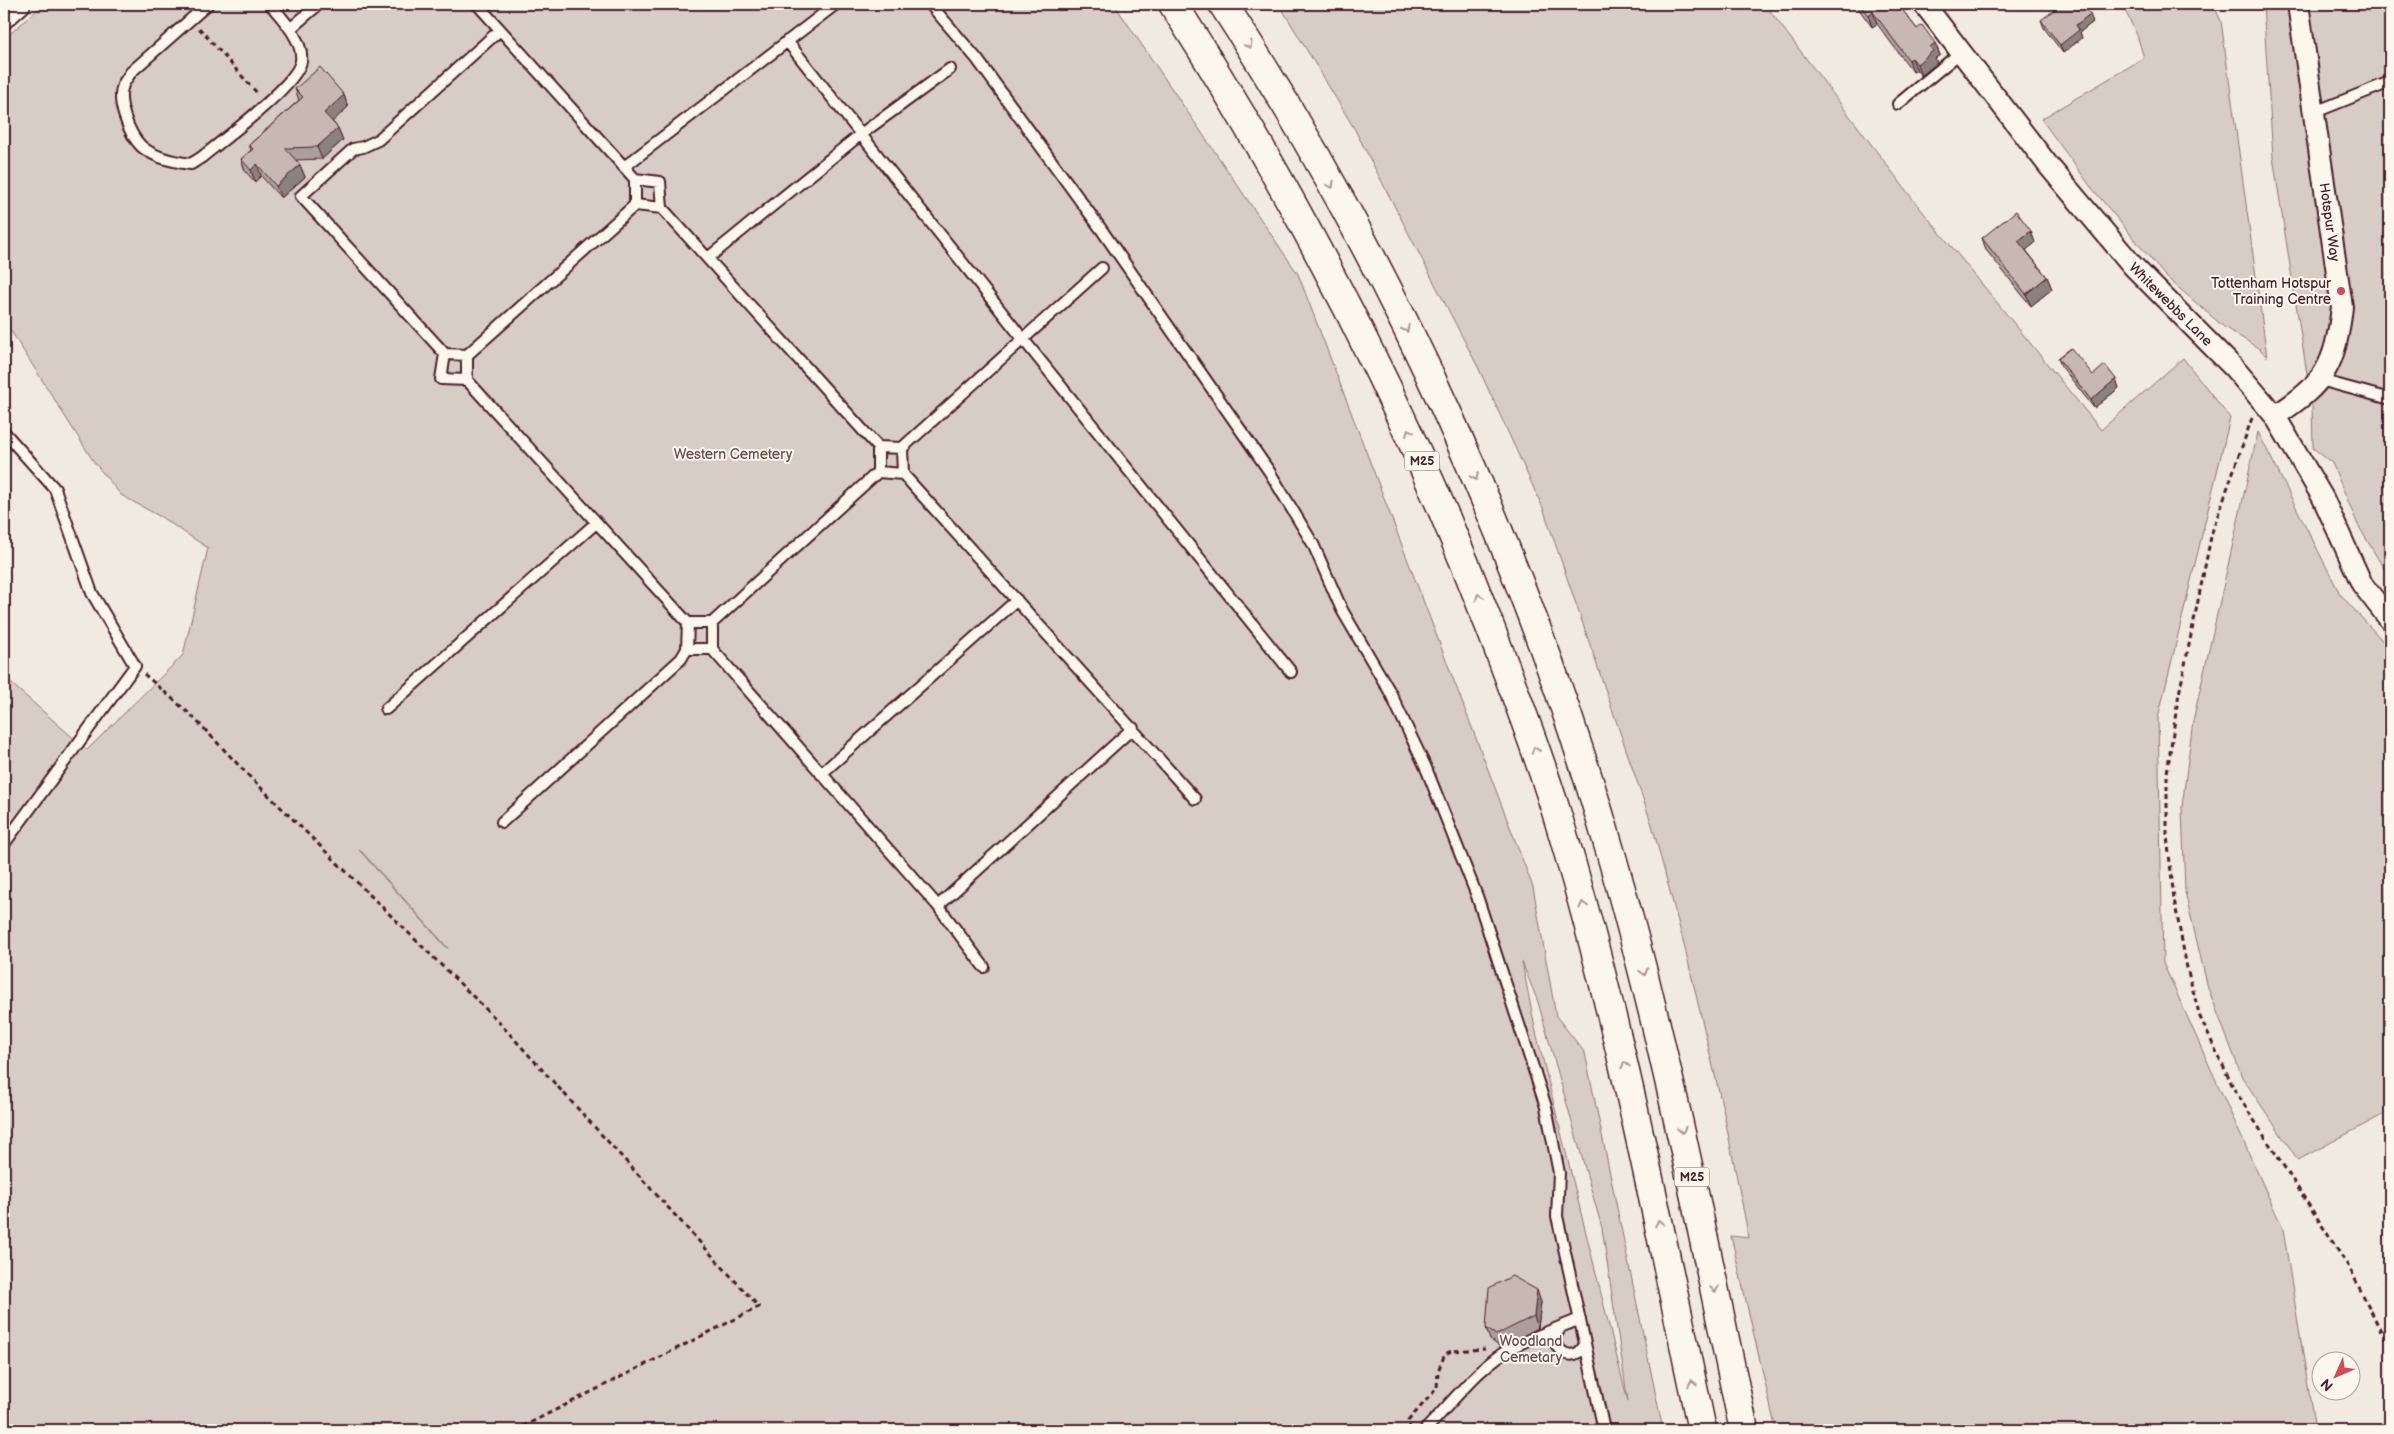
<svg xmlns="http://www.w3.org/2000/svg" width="2394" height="1434" font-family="'Balsamiq Sans',sans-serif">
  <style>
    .green { fill: #d8ccc6; stroke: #917678; fill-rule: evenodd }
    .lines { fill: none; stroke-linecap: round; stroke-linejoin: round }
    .lane-casing { stroke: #4a1f2b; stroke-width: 14 }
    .street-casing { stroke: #4a1f2b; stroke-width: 24 }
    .highway-casing { stroke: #4a1f2b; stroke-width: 31 }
    .path { stroke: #4a1f2b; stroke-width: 3; stroke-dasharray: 5 4; stroke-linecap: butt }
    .lane { stroke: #fbf7ec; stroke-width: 10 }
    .street { stroke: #fbf7ec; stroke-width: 20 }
    .highway { stroke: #fbf7ec; stroke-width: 28 }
    .wall { fill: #ac9e9a; stroke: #4a1f2b }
    .shaded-wall { fill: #8c817d; stroke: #4a1f2b }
    .building { fill: #c8b8b3; stroke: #4a1f2b }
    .oneway { stroke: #ab9695 }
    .poi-dot { fill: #d1495b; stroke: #fbf7ec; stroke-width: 2 }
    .labels { text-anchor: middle; stroke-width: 4; stroke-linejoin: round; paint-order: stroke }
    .shield { fill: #fbf7ec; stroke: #7f6065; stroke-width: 1 }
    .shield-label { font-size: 12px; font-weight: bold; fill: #4a1f2b }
    .street-label { font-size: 14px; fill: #4a1f2b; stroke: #fbf7ec }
    .poi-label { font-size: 14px; fill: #4a1f2b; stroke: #fbf7ec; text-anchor: end }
    .park-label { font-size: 14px; fill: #6e4a52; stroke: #fbf7ec }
  </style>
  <rect width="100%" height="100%" fill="#f0eae0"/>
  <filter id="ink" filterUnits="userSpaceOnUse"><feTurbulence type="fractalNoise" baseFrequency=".02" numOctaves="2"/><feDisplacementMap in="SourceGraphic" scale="10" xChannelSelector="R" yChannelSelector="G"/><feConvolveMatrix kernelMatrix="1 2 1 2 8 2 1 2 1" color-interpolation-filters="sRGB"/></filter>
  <g filter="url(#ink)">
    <path class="green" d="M 44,4 L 1114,4 L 1298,274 L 1533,887 L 1556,1016 L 1585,1053 L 1663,1430 L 4,1430 L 4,677 L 87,750 L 183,655 L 208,548 L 161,517 L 121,495 L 94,462 L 4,320 L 4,39 ZM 359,850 L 362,852 L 448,948 L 447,948 ZM 1522,962 L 1538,1002 L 1602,1228 L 1628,1402 L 1535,1028 Z
      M 1279,4 L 1777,4 L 1770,11 L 1915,202 L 2101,430 L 2183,358 L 2230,418 L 2158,718 L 2163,963 L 2283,1229 L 2315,1430 L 1776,1430 L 1731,1236 L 1749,1238 L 1723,1109 L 1684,944 L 1652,825 L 1543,508 L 1478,367 L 1354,128 Z
      M 2122,4 L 2213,4 L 2221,21 L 2267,357 L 2260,349 L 2224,327 L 2165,276 L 2091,187 L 2041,119 L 2144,58 L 2137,35 Z
      M 2263,4 L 2390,4 L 2390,579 L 2358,525 L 2332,463 L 2313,448 L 2312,406 L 2273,157 Z
      M 2258,432 L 2340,594 L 2390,649 L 2390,1111 L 2298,1160 L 2242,1077 L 2208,988 L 2185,892 L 2182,807 L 2193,721 Z"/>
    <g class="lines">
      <defs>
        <path id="lane" d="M 208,4 L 131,72 C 129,76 125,80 123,85 C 116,101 129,134 141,146 C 153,157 175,162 191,164 L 202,157 C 223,140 298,84 301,61 C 304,41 282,18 270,4
          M 477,4 L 635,179 L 635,205 L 662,208 L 878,447 L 878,472 L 903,474 L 1195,799
          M 930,4 L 977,59 L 1101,229 L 1269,471 L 1313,544 L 1342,610 L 1390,692 L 1426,768 L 1477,896 L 1546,1107 L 1559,1173 L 1557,1216 L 1604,1430
          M 290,29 L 319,4
          M 787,41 L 1023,339 L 1291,672
          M 1898,104 L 1961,52
          M 2315,112 L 2390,82
          M 624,167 L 836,4
          M 635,179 L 660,182 L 662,208
          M 708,258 L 861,134 L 950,69
          M 445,354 L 301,196 L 353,149 L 363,147 L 378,140 L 500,30
          M 467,355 L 467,380 L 441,379 L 445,354 L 467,355 L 635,205
          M 467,380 L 688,623 L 687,649 L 712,649 L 938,906 L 984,967
          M 2320,380 L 2390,399
          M 4,432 L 55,489 L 92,593 L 135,666 L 4,844
          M 878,447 L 902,448 L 903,474
          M 902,448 L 1102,268
          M 688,623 L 712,623 L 712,649
          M 712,623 L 878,472
          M 386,709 L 596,523
          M 821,774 L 1017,600
          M 502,822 L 681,659 L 687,649
          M 938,906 L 1133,728
          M 1561,1327 L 1557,1333 L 1555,1342 C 1562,1358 1578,1359 1585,1344
          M 1425,1430 C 1453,1402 1479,1365 1515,1346 C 1536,1336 1558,1328 1580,1319"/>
        <path id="street" d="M 1924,4 L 2048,165 L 2133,266 L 2234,368 L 2275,416 L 2323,498 L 2362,584 L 2390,620
          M 4,18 L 20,4
          M 2275,416 C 2325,383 2335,367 2342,307 L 2298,4"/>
        <path id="highway" d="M 1173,4 C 1299,201 1406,408 1490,627 C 1513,687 1536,747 1555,808 C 1618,1013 1658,1222 1702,1430
          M 1223,4 C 1391,261 1526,559 1611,854 C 1666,1044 1703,1237 1744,1430"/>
      </defs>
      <use href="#lane" class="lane-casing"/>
      <use href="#street" class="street-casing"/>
      <use href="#highway" class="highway-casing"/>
      <path class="path" d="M 199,28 L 258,94
        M 2252,418 L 2212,532 L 2178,699 L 2167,773 L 2167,836 L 2174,899 L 2187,968 L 2200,1017 L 2234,1089 L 2350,1269 L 2390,1349
        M 144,674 L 191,715 L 249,776 L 495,1018 L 759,1307 L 516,1430
        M 1409,1430 L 1408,1421 L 1437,1388 L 1438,1371 L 1445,1354 L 1451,1351 L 1485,1349"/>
      <use href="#lane" class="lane"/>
      <use href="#street" class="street"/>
      <use href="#highway" class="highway"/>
    </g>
    <path class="wall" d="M 1855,4 L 1901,4 L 1902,6 L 1900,7 L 1917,29 L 1935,43 L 1940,55 L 1935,58 L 1937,63 L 1921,76 L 1917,70 L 1913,72 L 1877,24 L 1872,27 Z
      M 2041,20 L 2093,22 L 2080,32 L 2082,38 L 2063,53 L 2044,28 Z
      M 295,89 L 344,95 L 348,107 L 332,121 L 338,128 L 343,140 L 322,159 L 296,160 L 300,165 L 305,177 L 281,198 L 261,176 L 255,182 L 245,171 L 241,159 L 251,150 L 249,145 L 299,100 Z
      M 2031,231 L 2035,243 L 2026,250 L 2047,277 L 2052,289 L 2031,306 L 1986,250 L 1982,238 Z
      M 2058,358 L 2093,375 L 2116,379 L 2119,388 L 2094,408 L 2061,366 Z
      M 2390,1279 L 2390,1300 L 2383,1282 Z
      M 1541,1302 L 1538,1328 L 1501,1347 L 1490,1340 L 1486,1328 Z"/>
    <path class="shaded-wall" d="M 1873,12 L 1877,24 L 1872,27 L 1868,15 Z
      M 2090,14 L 2093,22 L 2080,32 L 2082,38 L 2063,53 L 2060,45 L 2076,25 Z
      M 1935,43 L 1940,55 L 1935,58 L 1937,63 L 1921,76 L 1917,64 L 1930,47 Z
      M 1912,58 L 1917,70 L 1913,72 L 1909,60 Z
      M 344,95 L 348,107 L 329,125 L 324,113 Z
      M 338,128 L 343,140 L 322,159 L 317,147 Z
      M 257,164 L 261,176 L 255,182 L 251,170 Z
      M 300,165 L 305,177 L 281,198 L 276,186 Z
      M 2031,231 L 2035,243 L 2023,253 L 2018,241 Z
      M 2047,277 L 2052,289 L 2031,306 L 2026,294 Z
      M 2116,379 L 2119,388 L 2094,408 L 2091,400 Z
      M 1537,1290 L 1541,1302 L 1538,1328 L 1534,1316 Z"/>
    <path class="building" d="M 1859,4 L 1898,4 L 1917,29 L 1922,25 L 1935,43 L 1930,47 L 1933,51 L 1917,64 L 1912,58 L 1909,60 L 1873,12 L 1868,15 Z
      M 2062,4 L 2082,4 L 2090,14 L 2076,25 L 2079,30 L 2060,45 L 2041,20 Z
      M 320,67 L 344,95 L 324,113 L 338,128 L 317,147 L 285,148 L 300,165 L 276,186 L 257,164 L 251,170 L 241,159 L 253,149 L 249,145 L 303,97 L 295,89 Z
      M 2016,211 L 2031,231 L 2018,241 L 2047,277 L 2026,294 L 1982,238 Z
      M 2071,348 L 2093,375 L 2105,365 L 2116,379 L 2091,400 L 2058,358 Z
      M 1512,1276 L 1537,1290 L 1534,1316 L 1496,1335 L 1486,1328 L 1489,1288 Z
      M 2390,1279 L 2390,1297 L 2383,1282 Z"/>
    <defs><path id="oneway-chevron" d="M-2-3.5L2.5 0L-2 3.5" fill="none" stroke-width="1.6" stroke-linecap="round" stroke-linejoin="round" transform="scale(1.25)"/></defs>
    <g class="oneway">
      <use href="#oneway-chevron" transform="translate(1249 45) rotate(58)"/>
      <use href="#oneway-chevron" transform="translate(1331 185) rotate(61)"/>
      <use href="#oneway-chevron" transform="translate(1406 329) rotate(63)"/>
      <use href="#oneway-chevron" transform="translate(1409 432) rotate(-115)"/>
      <use href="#oneway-chevron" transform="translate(1475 477) rotate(66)"/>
      <use href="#oneway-chevron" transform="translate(1479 597) rotate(-111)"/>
      <use href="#oneway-chevron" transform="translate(1535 750) rotate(-109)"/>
      <use href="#oneway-chevron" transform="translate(1583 905) rotate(-105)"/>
      <use href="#oneway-chevron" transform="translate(1644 972) rotate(75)"/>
      <use href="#oneway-chevron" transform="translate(1625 1065) rotate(-103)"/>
      <use href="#oneway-chevron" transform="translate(1682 1130) rotate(78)"/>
      <use href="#oneway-chevron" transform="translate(1659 1223) rotate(-102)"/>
      <use href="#oneway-chevron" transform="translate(1715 1289) rotate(79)"/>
      <use href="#oneway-chevron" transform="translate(1692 1383) rotate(-102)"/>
    </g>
  </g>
  <circle class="poi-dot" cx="2341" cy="291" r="5"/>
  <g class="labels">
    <g class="shield">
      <rect x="1404.5" y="451.5" width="35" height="19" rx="4"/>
      <rect x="1674.5" y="1167.5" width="35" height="19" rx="4"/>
    </g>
    <g class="shield-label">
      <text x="1422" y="465">M25</text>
      <text x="1692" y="1181">M25</text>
    </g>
    <g class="street-label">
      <text transform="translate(2330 222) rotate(82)" y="5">Hotspur Way</text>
      <text transform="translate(2171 304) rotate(45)" y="5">Whitewebbs Lane</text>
    </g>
    <g class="poi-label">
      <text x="2331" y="288">Tottenham Hotspur<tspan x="2331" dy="16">Training Centre</tspan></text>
    </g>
    <g class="park-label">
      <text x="733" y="459">Western Cemetery</text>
      <text x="1531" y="1346">Woodland<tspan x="1531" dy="16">Cemetary</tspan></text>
    </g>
  </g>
  <rect width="2394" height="1434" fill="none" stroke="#fbf7ec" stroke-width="20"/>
  <rect x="10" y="10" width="2374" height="1414" fill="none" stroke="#4a1f2b" stroke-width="2" filter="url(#ink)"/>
  <g transform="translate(2336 1376) rotate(225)"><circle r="24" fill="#fbf7ec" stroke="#b4a19f"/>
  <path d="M0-4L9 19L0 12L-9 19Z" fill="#d1495b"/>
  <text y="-8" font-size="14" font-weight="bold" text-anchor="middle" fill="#4a1f2b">N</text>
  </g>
</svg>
